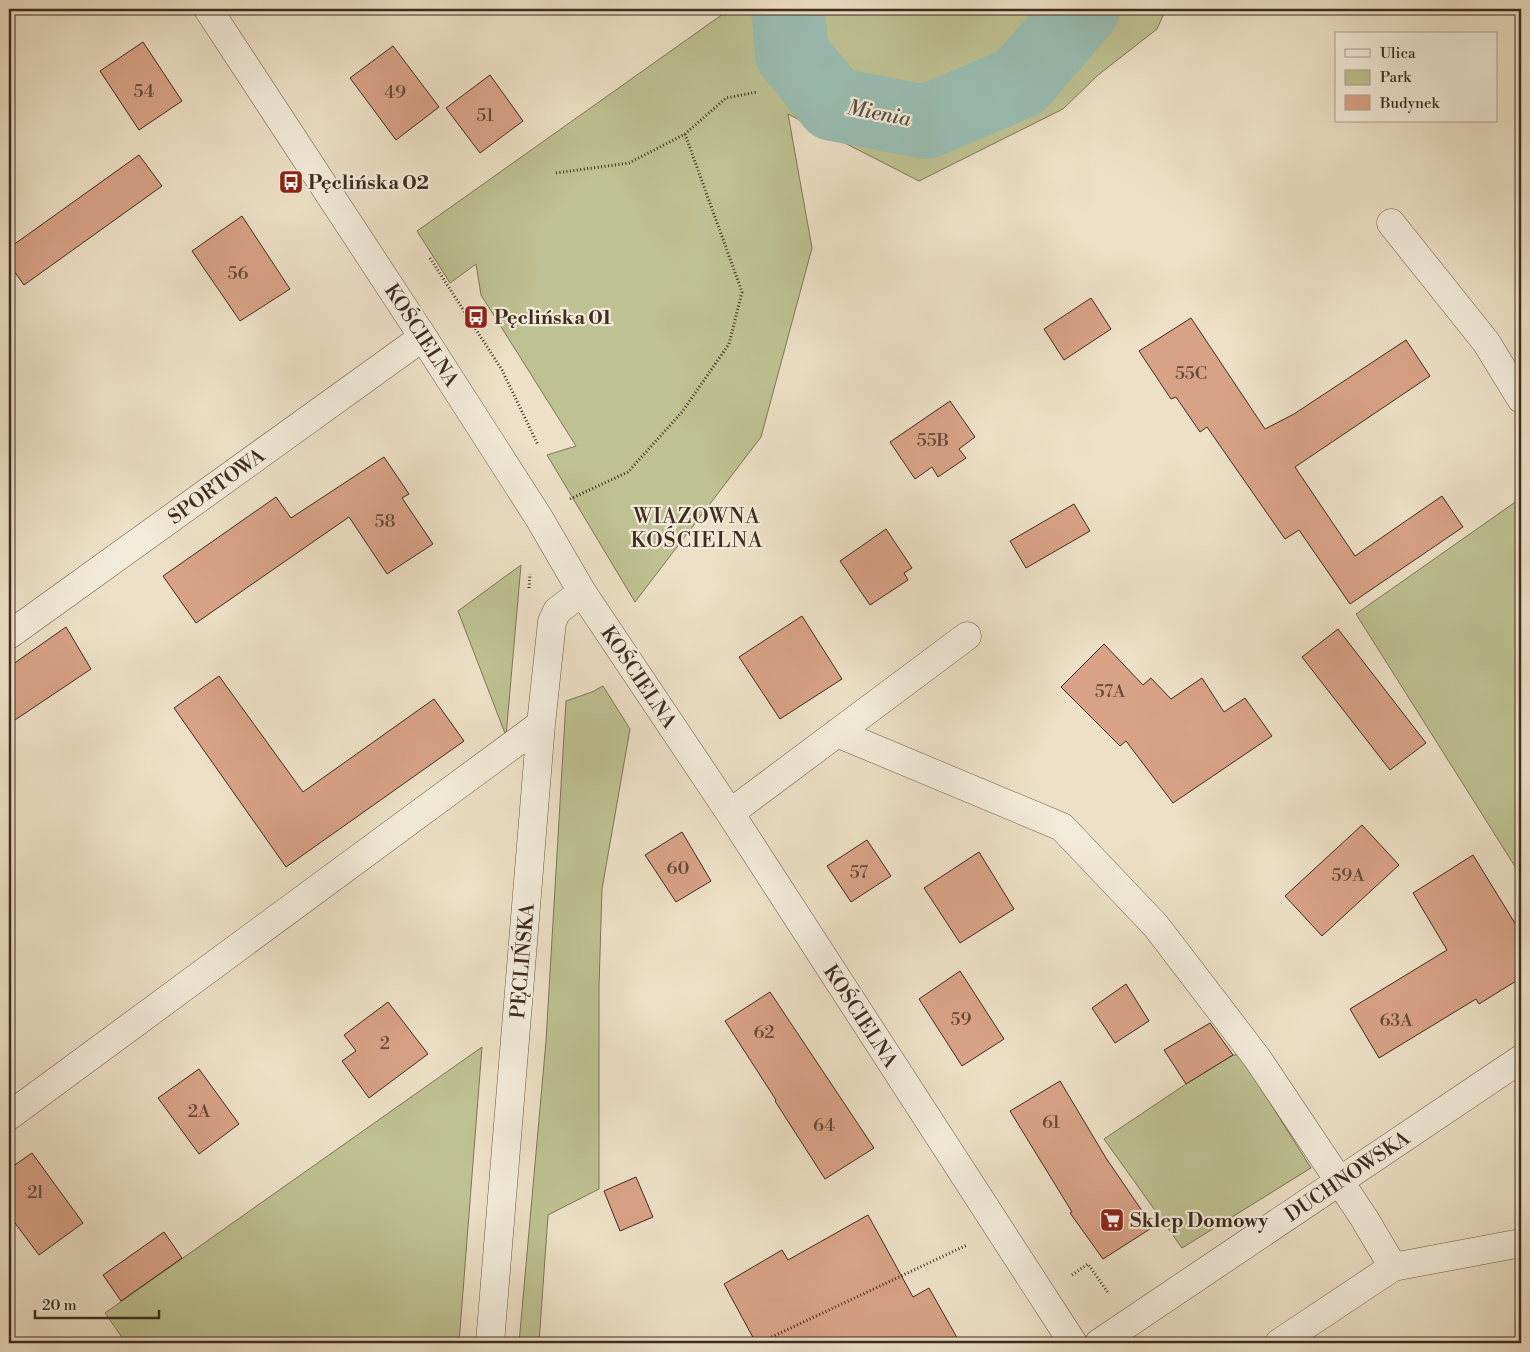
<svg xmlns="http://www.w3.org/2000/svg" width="1530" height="1352" font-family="'Libre Bodoni',serif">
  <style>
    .green { fill: #bec191; stroke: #7e7658 }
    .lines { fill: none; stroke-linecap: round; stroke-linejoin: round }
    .river { stroke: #99bdb2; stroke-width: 74 }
    .building { fill: #d8a286; stroke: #3f2b20 }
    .minor-casing { stroke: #6a584a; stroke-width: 29 }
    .path { stroke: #3f2b20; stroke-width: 3; stroke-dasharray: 1 2.5; stroke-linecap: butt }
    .minor { stroke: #f3ebda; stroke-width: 28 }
    .labels { text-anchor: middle; stroke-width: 4.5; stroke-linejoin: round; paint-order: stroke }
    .number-label { font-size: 18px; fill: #65493a }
    .poi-label { font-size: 20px; font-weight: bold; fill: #3f2b20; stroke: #f3ebda; text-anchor: start }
    .street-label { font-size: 20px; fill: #3f2b20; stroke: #f3ebda }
    .water-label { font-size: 21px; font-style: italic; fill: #565044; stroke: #f3ebda }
    .neighbourhood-label { font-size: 21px; letter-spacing: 1px; fill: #3f2b20; stroke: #f3ebda }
  </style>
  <rect width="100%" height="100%" fill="#ede0c6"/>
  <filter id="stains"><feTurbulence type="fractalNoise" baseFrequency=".004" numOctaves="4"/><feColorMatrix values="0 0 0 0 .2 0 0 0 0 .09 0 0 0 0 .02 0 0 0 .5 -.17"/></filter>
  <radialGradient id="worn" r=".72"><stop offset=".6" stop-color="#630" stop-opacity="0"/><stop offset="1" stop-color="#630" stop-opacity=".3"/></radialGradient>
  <path class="green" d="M 730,9 L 1166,9 L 1157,29 L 1098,75 L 1063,109 L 919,181 L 788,114 L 812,248 L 761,437 L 635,602 L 547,455 L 576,446 L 481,295 L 476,264 L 450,283 L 417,231 Z
    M 1521,498 L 1521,876 L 1356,614 Z
    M 521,565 L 506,736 L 458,611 Z
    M 603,686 L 630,729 L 602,889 L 599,986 L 599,1189 L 548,1215 L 539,1343 L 519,1343 L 546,1041 L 566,701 L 592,692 Z
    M 482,1047 L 459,1343 L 126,1343 L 105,1313 Z
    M 1233,1055 L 1240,1055 L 1311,1168 L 1182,1248 L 1104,1139 L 1186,1084 Z"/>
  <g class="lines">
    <path class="river" d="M 788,9 L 792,54 L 833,104 L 926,122 L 1020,82 L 1083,9"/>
  </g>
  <path class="building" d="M 143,42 L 182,101 L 139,130 L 100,71 Z
    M 393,46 L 439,107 L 396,140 L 350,78 Z
    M 490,75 L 523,121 L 480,153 L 446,108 Z
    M 139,155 L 162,186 L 24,285 L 9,264 L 9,248 Z
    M 242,216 L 290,289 L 240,321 L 192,251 Z
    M 1091,298 L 1111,329 L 1064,360 L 1044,329 Z
    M 1191,318 L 1265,429 L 1294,414 L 1406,340 L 1430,376 L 1295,467 L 1355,556 L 1442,496 L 1463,527 L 1350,604 L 1299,530 L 1285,539 L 1207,427 L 1200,432 L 1176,397 L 1171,399 L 1139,351 Z
    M 950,401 L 975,437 L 959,449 L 966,458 L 938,477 L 932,467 L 915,479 L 890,442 Z
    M 384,457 L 409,494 L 402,498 L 433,544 L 387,574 L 349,517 L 196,623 L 163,576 L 276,497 L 291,518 Z
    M 1074,504 L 1090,531 L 1026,568 L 1010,541 Z
    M 886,529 L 912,568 L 904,573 L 908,580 L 870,605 L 840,561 Z
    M 802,616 L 842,679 L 780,719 L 739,657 Z
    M 66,627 L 91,669 L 9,724 L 9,667 Z
    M 1338,629 L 1426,743 L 1390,770 L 1302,657 Z
    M 1104,644 L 1143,685 L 1151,678 L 1171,699 L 1202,678 L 1224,712 L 1245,698 L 1272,736 L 1173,803 L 1126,741 L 1120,746 L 1061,687 Z
    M 219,676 L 303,792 L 434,699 L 464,741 L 286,867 L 174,708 Z
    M 1362,825 L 1399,865 L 1322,936 L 1285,896 Z
    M 682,832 L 711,881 L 676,902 L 645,855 Z
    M 867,840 L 891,876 L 851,902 L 827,866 Z
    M 979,852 L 1014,909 L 960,943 L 924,888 Z
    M 1473,855 L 1521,933 L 1521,978 L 1479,1004 L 1476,999 L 1379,1058 L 1350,1009 L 1447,950 L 1413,893 Z
    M 960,971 L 1004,1039 L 962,1066 L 919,999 Z
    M 1126,984 L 1149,1021 L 1115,1043 L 1092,1008 Z
    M 770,992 L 874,1148 L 825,1179 L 775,1101 L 776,1100 L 725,1021 Z
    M 388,1002 L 428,1054 L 369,1098 L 342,1061 L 356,1051 L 344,1035 Z
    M 1210,1023 L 1233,1055 L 1186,1084 L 1164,1050 Z
    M 199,1069 L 239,1124 L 199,1154 L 158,1098 Z
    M 1060,1081 L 1106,1158 L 1153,1227 L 1103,1259 L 1070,1213 L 1072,1212 L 1010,1111 Z
    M 32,1153 L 83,1223 L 39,1255 L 9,1215 L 9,1169 Z
    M 636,1177 L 653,1217 L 620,1231 L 604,1191 Z
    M 868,1215 L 913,1297 L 929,1288 L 960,1343 L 756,1343 L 724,1284 L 782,1250 L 788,1260 Z
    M 164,1232 L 182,1258 L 121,1301 L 103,1275 Z"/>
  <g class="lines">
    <defs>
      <path id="minor" d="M 208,9 L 423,337 L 539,518 L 582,592 L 730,813 L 1073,1343
        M 1391,223 L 1486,342 L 1521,399
        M 9,635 L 423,337
        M 837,733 L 1062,827 L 1156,926 L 1257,1058 L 1364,1218 L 1393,1267 L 1279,1343
        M 730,813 L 967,636
        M 9,1116 L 541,724
        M 1393,1267 L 1521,1243
        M 490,1343 L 541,724 L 552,622 L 557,611 L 582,592
        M 1099,1343 L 1521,1059"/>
    </defs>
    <use href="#minor" class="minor-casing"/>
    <path class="path" d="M 556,173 L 629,163 L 685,134 L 726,98 L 757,92
      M 430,258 L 502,370 L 538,445
      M 570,499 L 628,472 L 682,412 L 729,344 L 742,292 L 685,134
      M 529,588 L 530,574
      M 1072,1275 L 1088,1264 L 1109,1294
      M 759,1343 L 967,1245
      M 1508,1343 L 1521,1339"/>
    <use href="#minor" class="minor"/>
  </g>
  <defs>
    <symbol id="bus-square" viewBox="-11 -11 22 22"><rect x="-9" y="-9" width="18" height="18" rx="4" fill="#8f2418" stroke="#f3ebda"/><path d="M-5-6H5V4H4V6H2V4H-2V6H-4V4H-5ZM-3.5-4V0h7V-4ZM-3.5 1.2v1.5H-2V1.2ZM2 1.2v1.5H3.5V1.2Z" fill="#fff"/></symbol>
    <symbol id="supermarket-square" viewBox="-11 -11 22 22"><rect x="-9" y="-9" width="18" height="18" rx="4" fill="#8f2418" stroke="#f3ebda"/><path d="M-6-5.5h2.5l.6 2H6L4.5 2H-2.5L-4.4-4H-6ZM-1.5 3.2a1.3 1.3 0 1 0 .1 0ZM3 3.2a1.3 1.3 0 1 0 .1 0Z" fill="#fff"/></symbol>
  </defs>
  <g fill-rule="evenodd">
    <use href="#bus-square" x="277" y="168" width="28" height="28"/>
    <use href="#bus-square" x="462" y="303" width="28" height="28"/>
    <use href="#supermarket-square" x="1098" y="1206" width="28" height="28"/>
  </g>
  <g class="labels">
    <g class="number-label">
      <text x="144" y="97">54</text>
      <text x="395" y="98">49</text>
      <text x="485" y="121">51</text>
      <text x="238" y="279">56</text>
      <text x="1191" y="379">55C</text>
      <text x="933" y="446">55B</text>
      <text x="385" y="527">58</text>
      <text x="1110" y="697">57A</text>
      <text x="678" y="874">60</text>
      <text x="859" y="878">57</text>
      <text x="1348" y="881">59A</text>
      <text x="961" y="1025">59</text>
      <text x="1396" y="1026">63A</text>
      <text x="764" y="1038">62</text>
      <text x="385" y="1049">2</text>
      <text x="199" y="1117">2A</text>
      <text x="1051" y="1128">61</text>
      <text x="824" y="1131">64</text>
      <text x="35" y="1198">2l</text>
    </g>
    <g class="poi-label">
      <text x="308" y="189">Pęclińska 02</text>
      <text x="494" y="324">Pęclińska 01</text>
      <text x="1130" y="1227">Sklep Domowy</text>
    </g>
    <g class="street-label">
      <text transform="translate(422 335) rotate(57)" y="7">KOŚCIELNA</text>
      <text transform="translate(216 486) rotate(-36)" y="7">SPORTOWA</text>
      <text transform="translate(639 677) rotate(56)" y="7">KOŚCIELNA</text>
      <text transform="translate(522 961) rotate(-85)" y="7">PĘCLIŃSKA</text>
      <text transform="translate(861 1016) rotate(57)" y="7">KOŚCIELNA</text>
      <text transform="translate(1347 1176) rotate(-34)" y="7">DUCHNOWSKA</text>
    </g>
    <g class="water-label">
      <text transform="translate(879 113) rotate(11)" y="7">Mienia</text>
    </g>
    <g class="neighbourhood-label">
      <text x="697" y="523">WIĄZOWNA<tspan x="697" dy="24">KOŚCIELNA</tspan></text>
    </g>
  </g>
  <rect width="1530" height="1352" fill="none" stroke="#ede0c6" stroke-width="30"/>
  <rect x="10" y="10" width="1510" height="1332" fill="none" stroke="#3f2b20" stroke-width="2.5"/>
  <rect x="15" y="15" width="1500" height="1322" fill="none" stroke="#3f2b20"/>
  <rect x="1335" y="32" width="162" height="90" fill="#f3ebda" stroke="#ab9e90"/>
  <rect x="1345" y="49" width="25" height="8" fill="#f3ebda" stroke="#ab9e90"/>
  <text x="1380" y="58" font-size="15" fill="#3f2b20">Ulica</text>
  <rect x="1345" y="70" width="25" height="15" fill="#bec191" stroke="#ab9e90"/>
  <text x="1380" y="82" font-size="15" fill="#3f2b20">Park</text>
  <rect x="1345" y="95" width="25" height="15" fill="#d8a286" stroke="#ab9e90"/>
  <text x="1380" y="108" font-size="15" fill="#3f2b20">Budynek</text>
  <path d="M35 1310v8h124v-8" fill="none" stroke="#3f2b20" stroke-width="2.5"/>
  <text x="42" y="1310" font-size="15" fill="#3f2b20" stroke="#f3ebda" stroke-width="4" paint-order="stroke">20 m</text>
  <rect width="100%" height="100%" filter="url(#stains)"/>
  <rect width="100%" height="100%" fill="url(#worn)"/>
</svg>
